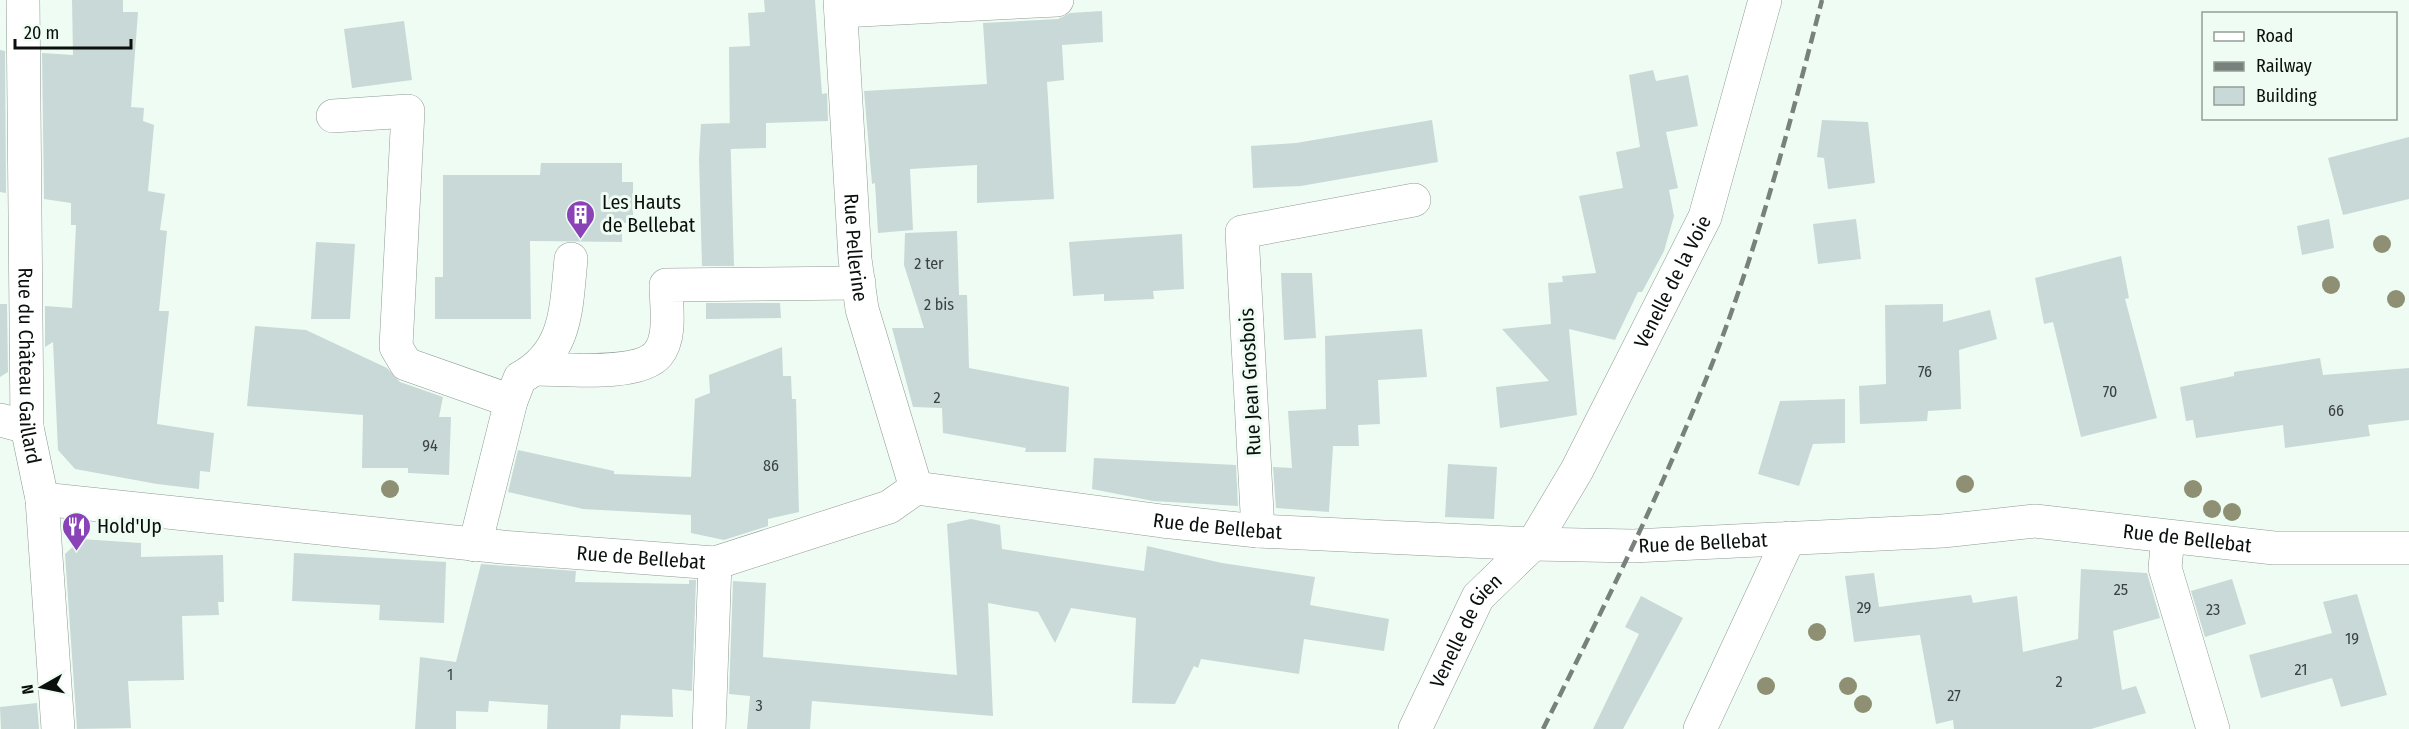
<svg xmlns="http://www.w3.org/2000/svg" width="2409" height="729" font-family="'Fira Sans Condensed',sans-serif">
  <style>
    .building { fill: #c9d9d7 }
    .lines { fill: none; stroke-linecap: round; stroke-linejoin: round }
    .minor-casing { stroke: #8f9b94; stroke-width: 34 }
    .minor { stroke: #fff; stroke-width: 33 }
    .rail { stroke: #78817b; stroke-width: 4.5; stroke-dasharray: 12 6; stroke-linecap: butt }
    .tree { fill: #8f9073 }
    .labels { text-anchor: middle; stroke-width: 6; stroke-linejoin: round; paint-order: stroke }
    .number-label { font-size: 16px; fill: #3a4240 }
    .poi-label { font-size: 20px; fill: #0b100d; stroke: #effcf3; text-anchor: start }
    .street-label { font-size: 20px; fill: #0b100d; stroke: #effcf3 }
  </style>
  <rect width="100%" height="100%" fill="#effcf3"/>
  <path class="building" d="M 72,0 L 123,0 L 123,12 L 138,12 L 131,107 L 144,108 L 143,121 L 154,125 L 148,191 L 165,194 L 160,230 L 167,231 L 159,311 L 169,311 L 157,424 L 214,433 L 210,472 L 200,471 L 199,489 L 157,484 L 75,469 L 58,450 L 53,342 L 45,347 L 45,306 L 72,308 L 76,225 L 71,225 L 71,203 L 44,199 L 42,53 L 73,55 Z
    M 764,0 L 815,0 L 822,94 L 827,93 L 828,121 L 766,123 L 766,148 L 730,149 L 729,47 L 750,46 L 748,13 L 765,12 Z
    M 1102,11 L 1103,42 L 1062,45 L 1064,80 L 1047,82 L 1054,199 L 977,203 L 977,165 L 910,169 L 913,230 L 878,233 L 875,183 L 872,184 L 864,91 L 987,84 L 983,23 L 1058,19 L 1070,13 Z
    M 404,21 L 412,80 L 352,88 L 344,29 Z
    M 0,50 L 5,51 L 6,193 L 0,192 Z
    M 1653,70 L 1656,81 L 1688,75 L 1698,126 L 1666,132 L 1678,188 L 1669,190 L 1674,216 L 1664,251 L 1642,292 L 1638,292 L 1615,340 L 1569,329 L 1577,415 L 1500,428 L 1496,387 L 1549,381 L 1502,329 L 1551,324 L 1548,283 L 1563,282 L 1562,276 L 1596,273 L 1579,196 L 1623,188 L 1616,152 L 1640,147 L 1629,75 Z
    M 1432,120 L 1438,162 L 1301,186 L 1253,188 L 1251,146 L 1296,143 Z
    M 1822,120 L 1868,122 L 1875,183 L 1828,189 L 1824,158 L 1817,157 Z
    M 730,123 L 734,266 L 702,266 L 699,159 L 701,124 Z
    M 2409,137 L 2409,199 L 2343,215 L 2328,158 Z
    M 541,163 L 622,163 L 622,182 L 633,182 L 633,223 L 622,223 L 622,242 L 530,241 L 531,319 L 435,319 L 435,277 L 443,277 L 443,175 L 540,175 Z
    M 1856,219 L 1861,259 L 1818,264 L 1813,224 Z
    M 2329,219 L 2334,248 L 2302,255 L 2297,226 Z
    M 957,231 L 959,295 L 967,295 L 969,368 L 1069,387 L 1066,452 L 1025,452 L 1026,448 L 943,433 L 942,408 L 913,407 L 892,328 L 924,328 L 904,265 L 905,233 Z
    M 1182,234 L 1184,289 L 1153,291 L 1154,299 L 1104,301 L 1104,294 L 1073,296 L 1069,242 Z
    M 316,242 L 355,244 L 350,319 L 311,319 Z
    M 2121,256 L 2129,298 L 2125,299 L 2157,418 L 2081,437 L 2053,322 L 2044,324 L 2035,278 Z
    M 1281,273 L 1312,273 L 1316,338 L 1284,340 Z
    M 706,303 L 780,303 L 781,318 L 706,319 Z
    M 0,304 L 7,304 L 8,372 L 0,377 Z
    M 1943,304 L 1943,322 L 1990,310 L 1997,339 L 1959,350 L 1961,409 L 1928,411 L 1927,421 L 1860,424 L 1859,386 L 1886,384 L 1885,305 Z
    M 255,326 L 306,330 L 387,368 L 400,382 L 443,397 L 439,417 L 451,417 L 449,475 L 408,473 L 408,468 L 362,468 L 363,415 L 247,406 Z
    M 1422,329 L 1427,377 L 1378,380 L 1380,424 L 1358,425 L 1359,446 L 1333,446 L 1329,512 L 1276,508 L 1273,467 L 1292,468 L 1288,411 L 1326,409 L 1325,336 Z
    M 782,347 L 783,376 L 791,376 L 792,399 L 796,399 L 799,512 L 768,519 L 768,526 L 724,540 L 691,533 L 691,515 L 583,509 L 508,492 L 518,450 L 614,471 L 614,474 L 691,477 L 695,399 L 710,393 L 709,375 Z
    M 2320,358 L 2323,375 L 2409,368 L 2409,420 L 2368,425 L 2370,436 L 2285,448 L 2283,425 L 2196,438 L 2193,420 L 2186,421 L 2180,387 L 2234,376 L 2234,372 Z
    M 1845,399 L 1845,443 L 1813,444 L 1799,486 L 1758,474 L 1780,401 Z
    M 1094,458 L 1236,465 L 1238,506 L 1153,501 L 1092,489 Z
    M 1448,464 L 1497,467 L 1494,519 L 1445,517 Z
    M 971,519 L 1000,525 L 1002,549 L 1144,571 L 1147,546 L 1222,563 L 1315,577 L 1310,605 L 1389,619 L 1384,651 L 1304,639 L 1299,674 L 1201,659 L 1198,668 L 1194,666 L 1175,704 L 1132,703 L 1136,618 L 1071,608 L 1055,643 L 1038,612 L 988,603 L 993,716 L 812,701 L 810,729 L 747,729 L 750,696 L 729,694 L 733,581 L 766,583 L 763,657 L 957,675 L 947,524 Z
    M 81,539 L 141,543 L 141,557 L 223,555 L 224,602 L 218,602 L 219,615 L 182,616 L 184,680 L 128,681 L 131,728 L 77,729 L 65,554 Z
    M 294,553 L 446,562 L 444,623 L 379,620 L 380,605 L 292,601 Z
    M 481,564 L 576,571 L 575,582 L 689,584 L 689,580 L 696,580 L 692,691 L 672,689 L 673,717 L 621,715 L 620,729 L 547,729 L 548,705 L 489,701 L 488,712 L 456,711 L 456,729 L 415,729 L 420,657 L 456,662 Z
    M 2081,569 L 2147,573 L 2160,618 L 2113,631 L 2122,690 L 2136,686 L 2146,713 L 2091,729 L 1954,729 L 1953,720 L 1936,724 L 1920,635 L 1854,642 L 1845,576 L 1874,573 L 1879,607 L 1971,595 L 1973,603 L 2017,596 L 2023,652 L 2078,639 Z
    M 2232,579 L 2246,624 L 2205,637 L 2191,591 Z
    M 2357,594 L 2387,695 L 2341,707 L 2332,678 L 2261,698 L 2249,655 L 2332,633 L 2323,602 Z
    M 1641,596 L 1683,618 L 1623,729 L 1593,729 L 1639,634 L 1625,627 Z
    M 37,703 L 39,729 L 1,729 L 0,707 Z"/>
  <g class="lines">
    <defs>
      <g id="minor">
        <path id="s1" d="M 23,0 L 27,427 L 42,499 L 58,729"/>
        <path id="s2" d="M 840,0 L 855,259 L 862,309 L 916,488"/>
        <path d="M 841,11 L 1057,0"/>
        <path d="M 333,116 L 408,111 L 396,347 L 406,364 L 511,401"/>
        <path d="M 536,369 C 565,369 639,377 658,354 C 672,337 666,305 666,285 L 859,283"/>
        <path d="M 0,420 L 27,427"/>
        <path id="s3" d="M 42,499 L 502,547 L 715,563 L 889,507 L 916,488 L 1162,521 L 1258,531 L 1533,544 L 1633,546 L 1943,531 L 2035,521 L 2274,548 L 2409,548"/>
        <path d="M 1258,531 L 1242,232 L 1414,200"/>
        <path d="M 2168,537 L 2165,568 L 2213,729"/>
        <path d="M 475,545 L 511,401 L 520,378 C 568,352 566,307 571,259"/>
        <path d="M 709,729 L 715,563"/>
        <path id="s4" d="M 1415,729 L 1478,597 L 1533,544 L 1577,470 L 1705,217 L 1765,0"/>
        <path d="M 1700,729 L 1789,538"/>
      </g>
    </defs>
    <use href="#minor" class="minor-casing"/>
    <use href="#minor" class="minor"/>
    <path class="rail" d="M 1543,729 C 1599,617 1655,505 1702,389 C 1754,263 1788,131 1822,0"/>
  </g>
  <g class="tree">
    <circle cx="2382" cy="244" r="9"/>
    <circle cx="2331" cy="285" r="9"/>
    <circle cx="2396" cy="299" r="9"/>
    <circle cx="1965" cy="484" r="9"/>
    <circle cx="390" cy="489" r="9"/>
    <circle cx="2193" cy="489" r="9"/>
    <circle cx="2212" cy="509" r="9"/>
    <circle cx="2232" cy="512" r="9"/>
    <circle cx="1817" cy="632" r="9"/>
    <circle cx="1766" cy="686" r="9"/>
    <circle cx="1848" cy="686" r="9"/>
    <circle cx="1863" cy="704" r="9"/>
  </g>
  <defs>
    <symbol id="building-pin" viewBox="-11 -11 22 30"><path d="M0 17L-7.5 6A9.5 9.5 0 1 1 7.5 6Z" fill="#8943b6" stroke="#effcf3"/><path d="M-4-6H4V6H1V3H-1V6H-4ZM-2.5-4.3h1.7v1.8h-1.7ZM.8-4.3h1.7v1.8H.8ZM-2.5-1h1.7V.8h-1.7ZM.8-1h1.7V.8H.8Z" fill="#fff"/></symbol>
    <symbol id="restaurant-pin" viewBox="-11 -11 22 30"><path d="M0 17L-7.5 6A9.5 9.5 0 1 1 7.5 6Z" fill="#8943b6" stroke="#effcf3"/><path d="M-5-6h1v4h1v-4h1v4h1v-4h1v5L-1.5 .5V6h-2V.5L-5-1ZM5-6V6H3V1.5H1.5Q1.5-4 5-6Z" fill="#fff"/></symbol>
  </defs>
  <g fill-rule="evenodd">
    <use href="#building-pin" x="564" y="198" width="33" height="45"/>
    <use href="#restaurant-pin" x="60" y="510" width="33" height="45"/>
  </g>
  <g class="labels">
    <g class="number-label">
      <text x="929" y="269">2 ter</text>
      <text x="939" y="310">2 bis</text>
      <text x="1925" y="377">76</text>
      <text x="2110" y="397">70</text>
      <text x="937" y="403">2</text>
      <text x="2336" y="416">66</text>
      <text x="430" y="451">94</text>
      <text x="771" y="471">86</text>
      <text x="2121" y="595">25</text>
      <text x="1864" y="613">29</text>
      <text x="2213" y="615">23</text>
      <text x="2352" y="644">19</text>
      <text x="2301" y="675">21</text>
      <text x="450" y="680">1</text>
      <text x="2059" y="687">2</text>
      <text x="1954" y="701">27</text>
      <text x="759" y="711">3</text>
    </g>
    <g class="poi-label">
      <text x="602" y="209">Les Hauts<tspan x="602" dy="23">de Bellebat</tspan></text>
      <text x="97" y="533">Hold'Up</text>
    </g>
    <g class="street-label">
      <text dy="7" stroke="none"><textPath href="#s2" startOffset="248">Rue Pellerine</textPath></text>
      <text dy="7" stroke="none"><textPath href="#s4" startOffset="520">Venelle de la Voie</textPath></text>
      <text dy="7" stroke="none"><textPath href="#s1" startOffset="366">Rue du Château Gaillard</textPath></text>
      <text transform="translate(1250 382) rotate(-93)" y="7">Rue Jean Grosbois</text>
      <text dy="7" stroke="none"><textPath href="#s3" startOffset="1196">Rue de Bellebat</textPath></text>
      <text dy="7" stroke="none"><textPath href="#s3" startOffset="2168">Rue de Bellebat</textPath></text>
      <text dy="7" stroke="none"><textPath href="#s3" startOffset="1682">Rue de Bellebat</textPath></text>
      <text dy="7" stroke="none"><textPath href="#s3" startOffset="602">Rue de Bellebat</textPath></text>
      <text dy="7" stroke="none"><textPath href="#s4" startOffset="111">Venelle de Gien</textPath></text>
    </g>
  </g>
  <rect x="2202" y="12" width="195" height="108" fill="#effcf3" stroke="#949e97" stroke-width="1.5"/>
  <rect x="2214" y="32" width="30" height="9" fill="#ffffff" stroke="#949e97" stroke-width="1.5"/>
  <text x="2256" y="42" font-size="18" fill="#0b100d">Road</text>
  <rect x="2214" y="62" width="30" height="9" fill="#78817b" stroke="#949e97" stroke-width="1.5"/>
  <text x="2256" y="72" font-size="18" fill="#0b100d">Railway</text>
  <rect x="2214" y="87" width="30" height="18" fill="#c9d9d7" stroke="#949e97" stroke-width="1.5"/>
  <text x="2256" y="102" font-size="18" fill="#0b100d">Building</text>
  <g transform="translate(42 687) rotate(261)" stroke="#effcf3" stroke-width="4.5" paint-order="stroke">
  <path d="M0-4.5L10 22L0 15L-10 22Z" fill="#0b100d"/>
  <text y="-9" font-size="16" font-weight="bold" text-anchor="middle" fill="#0b100d">N</text>
  </g>
  <path d="M15 39v9h116v-9" fill="none" stroke="#0b100d" stroke-width="3"/>
  <text x="24" y="39" font-size="18" fill="#0b100d" stroke="#effcf3" stroke-width="4.5" paint-order="stroke">20 m</text>
</svg>
